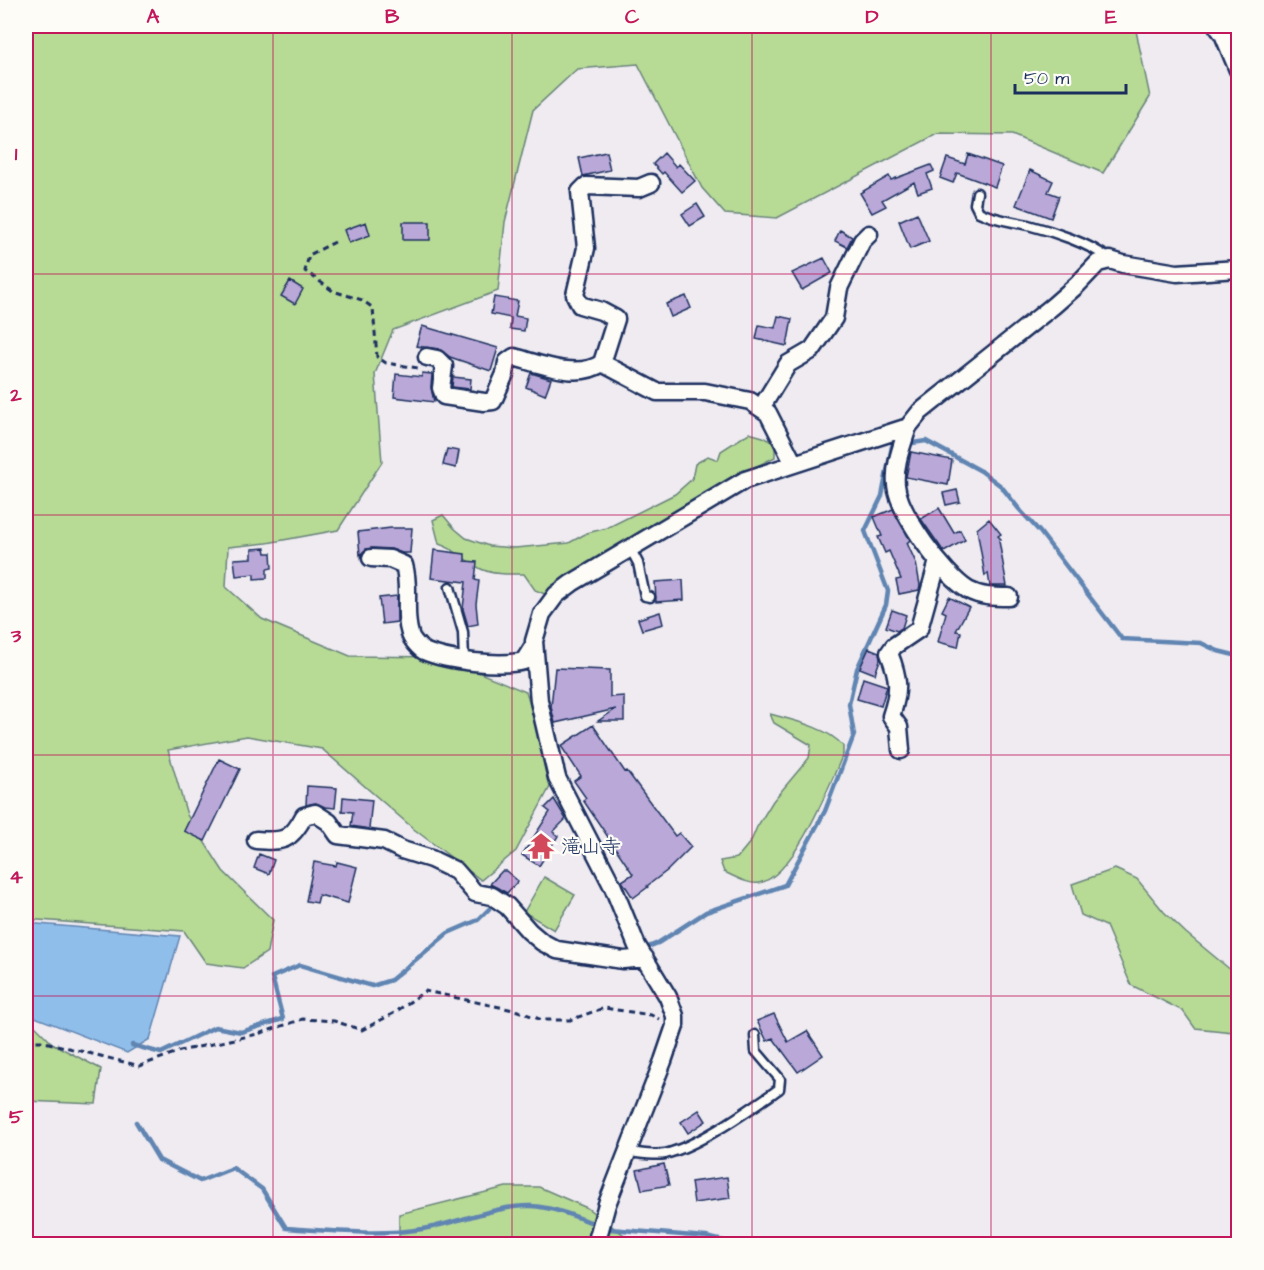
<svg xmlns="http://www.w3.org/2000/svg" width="1264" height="1270" font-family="'Architects Daughter','Klee One',sans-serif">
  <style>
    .green { fill: #b7da95; stroke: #69847a; stroke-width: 1.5 }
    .water { fill: #90beea; stroke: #6185b2; stroke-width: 1.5 }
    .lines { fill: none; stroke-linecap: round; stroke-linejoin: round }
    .stream { stroke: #6185b2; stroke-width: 4.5 }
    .building { fill: #b9a8d8; stroke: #1b2f5e; stroke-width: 1.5 }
    .service-casing { stroke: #1b2f5e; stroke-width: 13 }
    .minor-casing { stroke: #1b2f5e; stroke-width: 21 }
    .path { stroke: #1b2f5e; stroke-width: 3; stroke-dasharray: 6 4.5; stroke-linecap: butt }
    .service { stroke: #fdfcf7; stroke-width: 8 }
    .minor { stroke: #fdfcf7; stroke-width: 16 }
    .grid { fill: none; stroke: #c2185b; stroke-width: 1.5; stroke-opacity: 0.55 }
    .labels { text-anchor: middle; stroke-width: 4.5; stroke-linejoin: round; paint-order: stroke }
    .poi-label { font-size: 20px; fill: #1b2f5e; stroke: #fdfcf7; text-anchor: start }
    .neatline { fill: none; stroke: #c2185b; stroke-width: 2 }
    .grid-label { font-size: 20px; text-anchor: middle; font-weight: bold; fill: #c2185b }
  </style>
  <rect width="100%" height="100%" fill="#efebf1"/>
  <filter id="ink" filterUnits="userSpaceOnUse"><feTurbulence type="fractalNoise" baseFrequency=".0167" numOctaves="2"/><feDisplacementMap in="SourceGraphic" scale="12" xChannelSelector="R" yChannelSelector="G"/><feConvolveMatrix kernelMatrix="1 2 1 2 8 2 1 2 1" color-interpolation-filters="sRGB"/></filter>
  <g filter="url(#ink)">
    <path class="green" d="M 26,26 L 1135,26 L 1150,97 L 1103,173 L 1012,135 L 937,134 L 777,218 L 725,214 L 702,188 L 638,64 L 577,69 L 533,110 L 505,222 L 498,291 L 393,330 L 375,374 L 382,462 L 338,530 L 267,543 L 228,547 L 226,587 L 262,619 L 350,656 L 441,657 L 526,692 L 541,738 L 551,785 L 516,851 L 481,880 L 415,830 L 322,749 L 247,736 L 168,750 L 187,815 L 223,871 L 273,920 L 267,952 L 243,968 L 206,963 L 184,931 L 26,919 Z
      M 749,433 L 763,437 L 775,443 L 775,457 L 723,483 L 547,595 L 535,590 L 524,574 C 511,574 493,575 481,569 C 465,561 456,549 439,544 L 433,520 L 443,515 L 454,528 L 466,538 L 489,546 L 515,548 L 569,543 L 587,533 L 607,528 L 675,494 L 692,479 L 695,464 L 708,456 L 718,460 L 721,451 Z
      M 770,714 C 792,720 829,728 843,746 L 843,754 C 830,784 794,877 759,883 C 749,885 734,876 724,872 L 720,861 L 737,858 L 751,841 L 757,827 L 773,801 L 809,758 L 811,745 L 774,723 Z
      M 1115,869 L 1137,879 L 1164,912 L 1186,933 L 1238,976 L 1238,1044 L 1233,1032 L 1195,1028 L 1183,1011 L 1131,985 L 1106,926 L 1081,915 L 1072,884 Z
      M 544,877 L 575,895 L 554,930 L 524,912 Z
      M 26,1017 L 53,1044 L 101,1069 L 96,1104 L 26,1101 Z
      M 506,1187 L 539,1187 L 587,1208 L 631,1240 L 668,1244 L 399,1244 L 399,1214 Z"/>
    <path class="water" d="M 26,923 L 180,936 L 150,1039 L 127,1053 L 32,1016 L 26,1007 Z"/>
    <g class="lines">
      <path class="stream" d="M 906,444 L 926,441 L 981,471 L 1001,486 L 1019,509 L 1040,532 L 1122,639 L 1201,643 L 1218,651 L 1238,656
        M 643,949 L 658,943 L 706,912 L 785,885 L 825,811 L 854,735 L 849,704 L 857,669 L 886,605 L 888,591 L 865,531 L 882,496 L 892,446 L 898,445
        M 132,1045 L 161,1053 L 215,1027 L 241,1032 L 283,1019 L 272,977 L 300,965 L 372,986 L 391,980 L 448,933 L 478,920 L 489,909
        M 136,1122 L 159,1160 L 200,1181 L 233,1168 L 262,1189 L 286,1228 C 331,1231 378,1236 423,1229 C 456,1223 499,1205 531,1206 C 553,1207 573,1216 593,1223
        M 610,1229 L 706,1237 L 737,1244"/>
    </g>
    <path class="building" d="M 606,152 L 610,170 L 583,176 L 579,158 Z
      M 664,153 L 676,167 L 679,164 L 695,181 L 682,192 L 664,172 L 662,174 L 653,164 Z
      M 968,154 L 1002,166 L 995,187 L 957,173 L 953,183 L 940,178 L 947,158 L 965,164 Z
      M 931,165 L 934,171 L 927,174 L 932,188 L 918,193 L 914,182 L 882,200 L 886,206 L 872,213 L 860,193 L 889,176 L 891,180 Z
      M 1030,170 L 1053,181 L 1048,192 L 1059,196 L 1051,218 L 1016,205 Z
      M 697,204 L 705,217 L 690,226 L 682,214 Z
      M 917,213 L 929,241 L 910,249 L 899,221 Z
      M 366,222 L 370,235 L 349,243 L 344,230 Z
      M 403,222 L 430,222 L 430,240 L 403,240 Z
      M 840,230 L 852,237 L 847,247 L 835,241 Z
      M 824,258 L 832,273 L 802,290 L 792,273 Z
      M 290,281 L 303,289 L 295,304 L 281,296 Z
      M 686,296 L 691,308 L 671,317 L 666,304 Z
      M 494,297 L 518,301 L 515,316 L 526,318 L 524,331 L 510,329 L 511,318 L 491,314 Z
      M 778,316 L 792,319 L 787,346 L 756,339 L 759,325 L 775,328 Z
      M 422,326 L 498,348 L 491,371 L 450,357 L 439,349 L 416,346 Z
      M 422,373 L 432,374 L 431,387 L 434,402 L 394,397 L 396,374 L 422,377 Z
      M 531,373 L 551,379 L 545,395 L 526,387 Z
      M 453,377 L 471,379 L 470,389 L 452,387 Z
      M 447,449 L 459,451 L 456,468 L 443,465 Z
      M 911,452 L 952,460 L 948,485 L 906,477 Z
      M 957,490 L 960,502 L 946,505 L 943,493 Z
      M 939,508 L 954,533 L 960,530 L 965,540 L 944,552 L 921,519 Z
      M 893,509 L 910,540 L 907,543 L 916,563 L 920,585 L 919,590 L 899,594 L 896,580 L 901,579 L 889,551 L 885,553 L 878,537 L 882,536 L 874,517 Z
      M 989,519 L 1001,534 L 998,536 L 1001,539 L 999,541 L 1007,586 L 990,586 L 988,573 L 985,576 L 977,529 Z
      M 391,528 L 412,528 L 410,553 L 402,553 L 391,549 L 372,548 L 366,549 L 360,555 L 358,532 Z
      M 265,548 L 266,553 L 271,553 L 272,568 L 267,569 L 267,578 L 254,579 L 254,574 L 236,576 L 234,559 L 252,558 L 252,549 Z
      M 434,550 L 465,554 L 465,561 L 477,562 L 475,580 L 479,581 L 476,604 L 478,624 L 468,626 L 463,609 L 466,582 L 431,578 Z
      M 683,580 L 684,600 L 656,602 L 655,582 Z
      M 397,596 L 397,622 L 382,624 L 379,598 Z
      M 949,597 L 969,607 L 956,631 L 961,632 L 958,647 L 938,642 L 946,613 L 942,611 Z
      M 892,610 L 906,615 L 902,628 L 897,631 L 886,627 Z
      M 660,612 L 663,624 L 642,630 L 638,619 Z
      M 869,648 L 879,652 L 880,660 L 875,674 L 860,668 Z
      M 555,668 L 610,670 L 610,697 L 624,696 L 624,721 L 598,721 L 616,709 L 555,723 L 551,707 Z
      M 863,678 L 887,686 L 881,706 L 857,699 Z
      M 593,725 L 625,772 L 627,771 L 675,836 L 679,833 L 691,847 L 668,870 L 647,886 L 648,887 L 633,898 L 622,881 L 633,874 L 583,800 L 586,798 L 574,781 L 581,776 L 561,746 Z
      M 219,759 L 240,769 L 205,841 L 184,831 Z
      M 307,786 L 337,788 L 335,808 L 325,807 L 316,803 L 306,805 Z
      M 343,797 L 372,800 L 369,829 L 351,826 L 353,812 L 342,811 Z
      M 554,799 L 566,819 L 553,832 L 558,836 L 539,866 L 522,855 L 550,812 L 545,808 Z
      M 259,854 L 274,860 L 269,874 L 254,868 Z
      M 314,862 L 336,866 L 337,862 L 357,867 L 348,903 L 319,895 L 317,903 L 306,901 Z
      M 502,871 L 506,871 L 518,881 L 507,893 L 490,884 Z
      M 774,1014 L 788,1042 L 807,1031 L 823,1055 L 798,1072 L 773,1038 L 767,1041 L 757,1021 Z
      M 699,1110 L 706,1121 L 688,1133 L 681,1122 Z
      M 664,1164 L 669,1185 L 642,1190 L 637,1170 Z
      M 727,1177 L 730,1198 L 694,1203 L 691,1182 Z"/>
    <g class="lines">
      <defs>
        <path id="service" d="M 977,193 L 975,204 L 979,212 C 995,220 1011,221 1028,225 C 1052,231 1091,244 1109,259
          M 630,548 L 638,563 L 645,596 L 650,597
          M 450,587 L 463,632 L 464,661
          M 628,1152 C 639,1153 654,1156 665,1154 C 699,1146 750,1109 779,1089 L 780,1079 L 756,1051 L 755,1035"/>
        <path id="minor" d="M 1217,26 L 1223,34 L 1238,70
          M 427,357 L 437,359 L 444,366 L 441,388 L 444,396 L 484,402 L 493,401 L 505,374 L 507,362 L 514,357 C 540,364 578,380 602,363 L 657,392 L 705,392 L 750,401 L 768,413 L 794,464
          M 602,363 L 616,319 L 601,311 L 580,305 L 575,295 L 586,248 L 580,192 L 586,186 L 639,188 L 651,183
          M 761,408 L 788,364 L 812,350 L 834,318 L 839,288 L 862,241 L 869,234
          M 908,427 C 902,446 894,465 896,485 C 899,514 944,575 968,590 C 981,597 994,597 1009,597
          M 371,558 L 390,559 L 404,565 C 411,588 403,613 410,634 C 411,639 420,649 424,651 C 447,661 500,667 524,661 L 534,645
          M 901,750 L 899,727 L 891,716 C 900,690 899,678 889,653 L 894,646 L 919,629 L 938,561
          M 256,840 C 283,842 291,841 304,816 L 315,813 L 329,822 L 338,835 L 384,841 L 402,850 L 431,859 L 456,871 L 475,893 L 492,896 L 507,906 L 529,931 L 542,942 L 557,950 L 623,960 L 645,958
          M 596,1244 L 607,1204 L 663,1061 L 675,1026 L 675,1016 L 668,997 L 637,946 L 613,887 L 557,778 L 539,701 L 534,641 L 542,614 L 556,595 L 572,583 L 745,480 L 908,427 L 920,412 L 1053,306 L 1077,285 L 1098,263 L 1110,260 L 1123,264 L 1177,273 L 1238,269"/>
      </defs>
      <use href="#service" class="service-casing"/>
      <use href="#minor" class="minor-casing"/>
      <path class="path" d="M 335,242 L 309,255 L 305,271 L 333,291 L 362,300 L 373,308 L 377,357 L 386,363 L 418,368
        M 26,1041 L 41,1041 L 140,1066 L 180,1051 L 258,1034 L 303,1019 L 334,1021 L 362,1030 L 394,1013 L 425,991 L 518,1011 L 542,1020 L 570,1020 L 604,1008 L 651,1015 L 659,1019"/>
      <use href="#service" class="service"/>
      <use href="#minor" class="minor"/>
    </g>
  </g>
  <path class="grid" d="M 273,26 L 273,1244M 512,26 L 512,1244M 752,26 L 752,1244M 991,26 L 991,1244M 26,274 L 1238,274M 26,515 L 1238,515M 26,755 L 1238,755M 26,996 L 1238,996"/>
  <defs>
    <symbol id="temple-bare" viewBox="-9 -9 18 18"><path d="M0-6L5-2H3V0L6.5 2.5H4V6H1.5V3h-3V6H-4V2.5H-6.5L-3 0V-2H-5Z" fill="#d1495b" stroke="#fdfcf7" stroke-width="2.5" paint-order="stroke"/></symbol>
  </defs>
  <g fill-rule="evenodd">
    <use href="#temple-bare" x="522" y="827" width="38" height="38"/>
  </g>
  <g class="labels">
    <g class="poi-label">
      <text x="561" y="853">滝山寺</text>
    </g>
  </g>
  <rect width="1264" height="1270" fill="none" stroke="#fdfcf7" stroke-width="66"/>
  <path d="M1015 84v9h111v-9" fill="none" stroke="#1b2f5e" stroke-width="3"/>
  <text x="1024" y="84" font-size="18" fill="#1b2f5e" stroke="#fdfcf7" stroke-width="4.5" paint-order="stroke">50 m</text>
  <rect x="33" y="33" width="1198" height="1204" class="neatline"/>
  <g class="grid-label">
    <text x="153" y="23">A</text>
    <text x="392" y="23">B</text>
    <text x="632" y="23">C</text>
    <text x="872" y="23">D</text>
    <text x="1111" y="23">E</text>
    <text x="16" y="160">1</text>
    <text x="16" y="401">2</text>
    <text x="16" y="642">3</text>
    <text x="16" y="883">4</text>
    <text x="16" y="1123">5</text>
  </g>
</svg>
